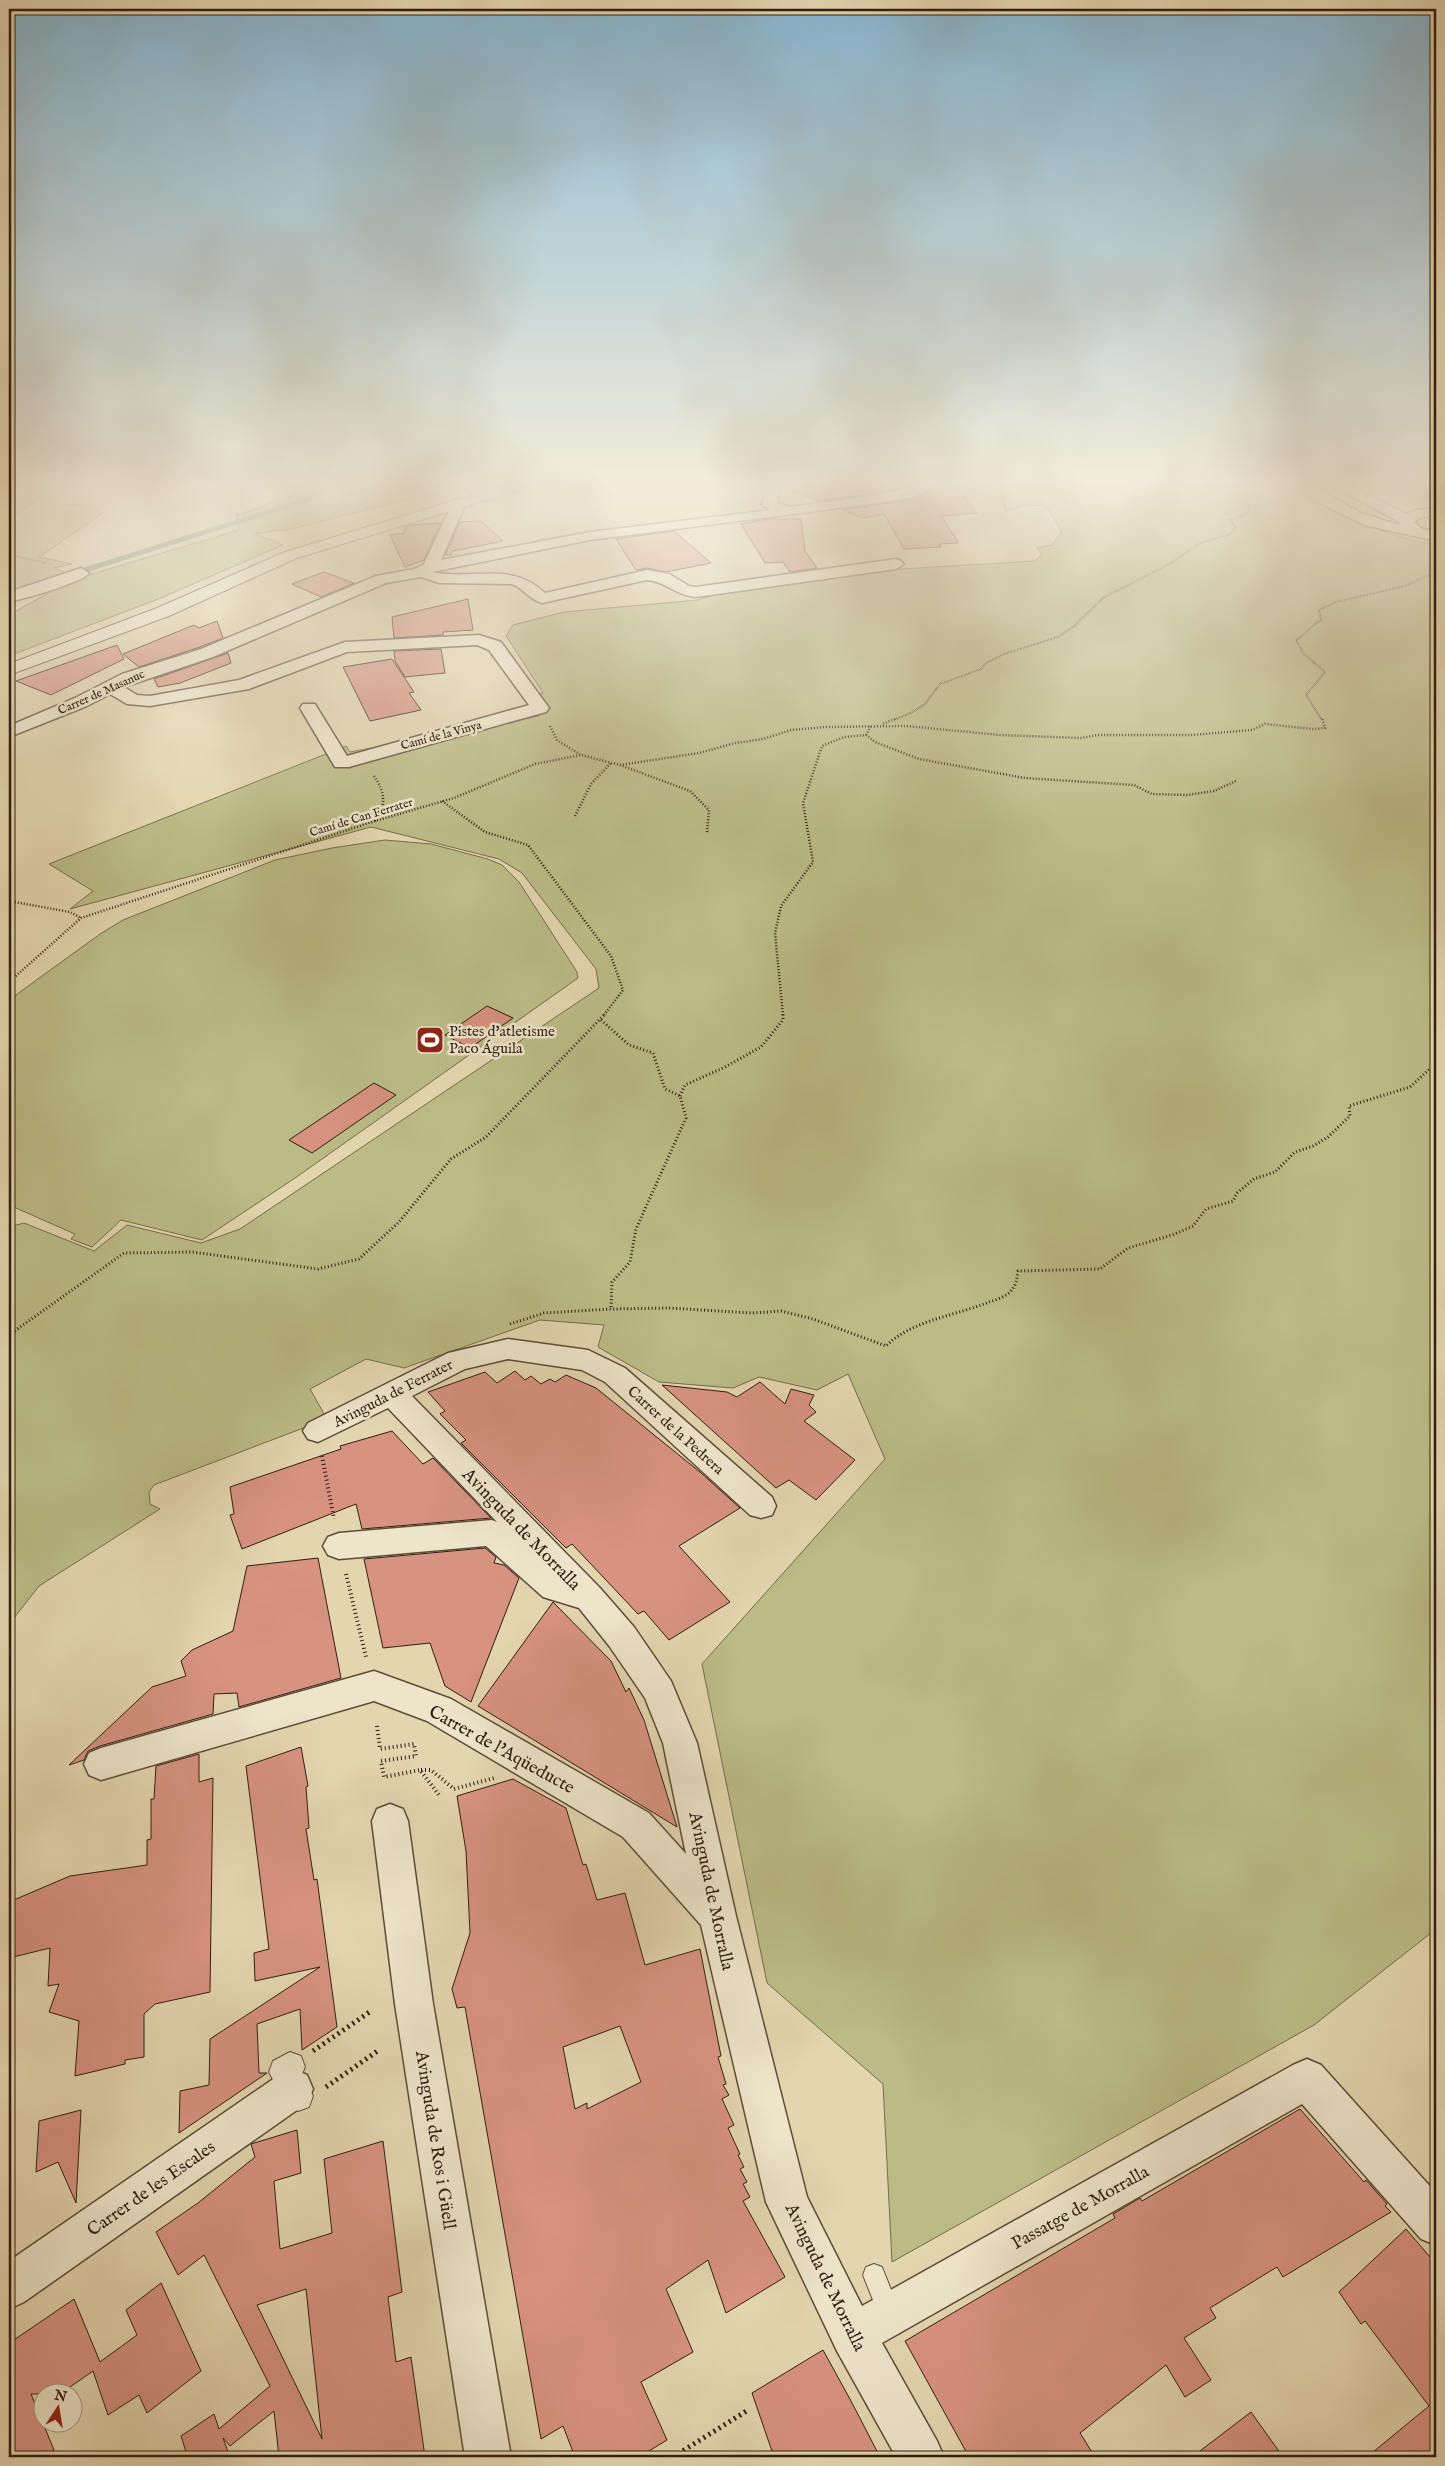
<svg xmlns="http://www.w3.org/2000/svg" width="1445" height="2466" font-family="'IM FELL English',serif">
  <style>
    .green { fill: #babb85; stroke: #756c4c }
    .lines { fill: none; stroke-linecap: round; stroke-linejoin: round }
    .stream { stroke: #6d7a70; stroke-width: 5 }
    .building { fill: #d79280; stroke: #301e12; fill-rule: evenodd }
    .service-casing { stroke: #5d4c39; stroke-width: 2 }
    .pedestrian-casing { stroke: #5d4c39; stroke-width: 2 }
    .minor-casing { stroke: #5d4c39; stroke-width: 3 }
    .tertiary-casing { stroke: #5d4c39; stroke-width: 2 }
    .path-far4 { stroke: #301e12; stroke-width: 2; stroke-dasharray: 0.5 1; stroke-linecap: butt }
    .path-far3 { stroke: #301e12; stroke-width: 2.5; stroke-dasharray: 1 2; stroke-linecap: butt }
    .path-far2 { stroke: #301e12; stroke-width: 3; stroke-dasharray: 1 2.5; stroke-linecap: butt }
    .path-far1 { stroke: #301e12; stroke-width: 4; stroke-dasharray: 1 3; stroke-linecap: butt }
    .path { stroke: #301e12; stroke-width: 5; stroke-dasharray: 2 4; stroke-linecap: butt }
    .service { fill: #ede4ca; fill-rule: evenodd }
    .pedestrian { fill: #ede4ca; fill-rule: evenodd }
    .minor { fill: #ede4ca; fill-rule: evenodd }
    .tertiary { fill: #ede4ca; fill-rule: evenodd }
    .labels { text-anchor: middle; stroke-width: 5; stroke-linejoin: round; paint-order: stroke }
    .far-street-label { font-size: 12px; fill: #301e12; stroke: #ede4ca }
    .poi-label { font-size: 15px; fill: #301e12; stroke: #ede4ca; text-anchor: start }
    .street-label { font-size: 15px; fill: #301e12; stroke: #ede4ca }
    .near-street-label { font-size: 18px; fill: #301e12; stroke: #ede4ca }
  </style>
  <rect width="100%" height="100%" fill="#e3d5ae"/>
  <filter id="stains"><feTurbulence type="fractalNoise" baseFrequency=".004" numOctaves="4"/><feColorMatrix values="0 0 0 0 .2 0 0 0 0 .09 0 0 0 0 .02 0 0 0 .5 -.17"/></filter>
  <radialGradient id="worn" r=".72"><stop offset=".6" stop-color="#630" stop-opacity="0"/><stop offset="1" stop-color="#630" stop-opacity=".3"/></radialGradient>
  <path class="green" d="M 9,486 L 54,486 L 47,497 L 58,497 L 51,504 L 93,505 L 103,513 L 39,557 L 72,564 L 54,568 L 67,573 L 9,592 Z
    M 316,486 L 462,486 L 283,531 L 279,530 L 255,534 L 283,545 L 161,598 L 9,656 L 9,615 L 72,580 L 239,530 L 236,516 Z
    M 998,486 L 1293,486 C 1338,514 1383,536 1436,545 L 1436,1929 L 1314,2025 L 892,2262 L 883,2084 L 767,1983 L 702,1664 L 885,1459 L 848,1374 L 817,1390 L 759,1377 L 733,1388 L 659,1382 L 598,1347 L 604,1325 L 540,1320 L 404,1368 L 366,1359 L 310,1389 L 327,1419 L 154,1485 L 149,1492 L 150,1504 L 160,1509 L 39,1586 L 14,1618 L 9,1633 L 9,1227 L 24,1223 L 94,1251 L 127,1225 L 201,1243 L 240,1229 L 599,988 L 596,969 L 522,873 L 499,859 L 371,827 L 70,909 L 93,891 L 49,864 L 346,746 L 350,752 L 539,716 L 523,697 L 543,693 L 506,636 L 513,625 L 564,612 L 698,600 L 717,594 L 885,570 L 1035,561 L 1042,554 L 1037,548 L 1052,545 L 1062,532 L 1046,506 L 1024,505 L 1006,511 Z
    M 1381,486 L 1436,486 L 1436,500 Z
    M 385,840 L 431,844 L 488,859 L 502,865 L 519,882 L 577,972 L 578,978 L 298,1176 L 202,1240 L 121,1220 L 92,1247 L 71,1239 L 75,1234 L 9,1205 L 9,1000 L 100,934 L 123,920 L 275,860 L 332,848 Z"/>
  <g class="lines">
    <path class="stream" d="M 85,570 L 313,498 L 314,493 L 327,486"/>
  </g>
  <path class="building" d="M 786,486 L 907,486 L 878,493 L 820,501 L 785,488 Z
    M 935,486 L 954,486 L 977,513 L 941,516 L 959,543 L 939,544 L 941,547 L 904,549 L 884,514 L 864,518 L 842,510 L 908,500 L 923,495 Z
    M 767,519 L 801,519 L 805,551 L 817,568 L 790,572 L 783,562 L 765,563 L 741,524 Z
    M 481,521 L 503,541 L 453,551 L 451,555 L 445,555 L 460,522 Z
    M 441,523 L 424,560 L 405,567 L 390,535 L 405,533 L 405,527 L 412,525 Z
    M 674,531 L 711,563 L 666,572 L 647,568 L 636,570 L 616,539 Z
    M 324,572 L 354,583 L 321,597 L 292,584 Z
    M 468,599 L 473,630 L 443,632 L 443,635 L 394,638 L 392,617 Z
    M 217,621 L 223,638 L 200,647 L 139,667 L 123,654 L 194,625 L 199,628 Z
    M 117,645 L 124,659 L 51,695 L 16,681 Z
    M 441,649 L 445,673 L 405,677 L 395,661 L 394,651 Z
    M 228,653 L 231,663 L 180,683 L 158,687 L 154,679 Z
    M 392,659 L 414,692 L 409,693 L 421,710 L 370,721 L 343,667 Z
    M 487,1006 L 513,1018 L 470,1048 L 445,1035 Z
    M 374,1083 L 396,1095 L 312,1153 L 289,1140 Z
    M 515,1371 L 525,1380 L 531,1376 L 541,1384 L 550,1379 L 555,1382 L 566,1375 L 596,1388 L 700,1472 L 740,1508 L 679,1546 L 730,1602 L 669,1640 L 644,1611 L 638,1614 L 572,1544 L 566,1548 L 461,1443 L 466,1440 L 440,1414 L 445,1411 L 428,1392 L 485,1372 L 497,1383 Z
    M 760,1382 L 785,1404 L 791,1389 L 814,1395 L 809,1405 L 816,1412 L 804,1421 L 855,1460 L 816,1500 L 789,1480 L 776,1488 L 662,1385 L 727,1392 L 737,1397 Z
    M 392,1431 L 423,1464 L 433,1458 L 491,1518 L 362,1529 L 356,1504 L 242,1549 L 230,1515 L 234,1514 L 230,1487 L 341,1449 L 340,1446 Z
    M 485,1548 L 496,1557 L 494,1563 L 504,1565 L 519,1578 L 471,1702 L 445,1686 L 430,1643 L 383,1648 L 364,1559 Z
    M 318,1558 L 341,1678 L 239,1707 L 237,1693 L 214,1694 L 213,1714 L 100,1746 L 88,1751 L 84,1760 L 69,1765 L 152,1687 L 186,1676 L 181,1661 L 192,1650 L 233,1631 L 247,1566 Z
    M 553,1602 L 611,1661 L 626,1692 L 629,1688 L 644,1720 L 677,1827 L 478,1706 Z
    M 301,1747 L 308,1786 L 306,1787 L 309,1828 L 306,1829 L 314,1880 L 317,1879 L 337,2027 L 302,2050 L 300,2009 L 257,2024 L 259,2073 L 267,2073 L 179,2133 L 180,2091 L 209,2085 L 210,2039 L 320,1967 L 255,1981 L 254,1953 L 269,1949 L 246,1766 Z
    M 199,1754 L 199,1782 L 213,1778 L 210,1992 L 155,2004 L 144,2014 L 144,2057 L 125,2060 L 125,2064 L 75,2076 L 79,2021 L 49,2012 L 59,1984 L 48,1986 L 50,1948 L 9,1958 L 9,1902 L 70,1876 L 147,1865 L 147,1840 L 151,1839 L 151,1799 L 154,1799 L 156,1766 Z
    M 513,1779 L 566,1808 L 583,1865 L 586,1864 L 597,1900 L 625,1893 L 645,1965 L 700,1949 L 721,2056 L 718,2057 L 726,2084 L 723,2085 L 729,2095 L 722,2099 L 734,2125 L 728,2128 L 740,2154 L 738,2155 L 744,2167 L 740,2169 L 747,2182 L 743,2184 L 750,2197 L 743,2201 L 785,2277 L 726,2313 L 708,2260 L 666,2289 L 693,2352 L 641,2382 L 667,2440 L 639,2457 L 575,2457 L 563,2426 L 541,2439 L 465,2007 L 457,2008 L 452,1989 L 470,1933 L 466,1851 L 457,1796 ZM 620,2026 L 641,2082 L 587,2109 L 587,2103 L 575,2109 L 563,2047 Z
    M 1300,2109 L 1364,2182 L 1366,2180 L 1387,2204 L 1385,2206 L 1391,2212 L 1283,2277 L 1277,2267 L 1210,2308 L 1216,2318 L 1184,2338 L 1211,2380 L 1185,2397 L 1166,2365 L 1080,2433 L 1095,2457 L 969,2457 L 905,2341 L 1115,2218 L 1113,2214 L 1140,2198 L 1142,2201 Z
    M 81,2110 L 76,2203 L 58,2162 L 36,2172 L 39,2121 Z
    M 297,2130 L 301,2173 L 274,2181 L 280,2249 L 332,2233 L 324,2159 L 383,2141 L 402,2292 L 388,2297 L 396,2362 L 411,2357 L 425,2457 L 279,2457 L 274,2411 L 230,2446 L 223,2438 L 230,2457 L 185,2457 L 187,2455 L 181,2436 L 214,2414 L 219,2429 L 270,2386 L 204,2255 L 178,2275 L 156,2232 L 198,2203 L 255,2157 L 251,2144 ZM 306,2289 L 322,2439 L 257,2305 Z
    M 1406,2229 L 1436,2264 L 1436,2457 L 1367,2457 L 1429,2406 L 1365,2321 L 1361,2324 L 1339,2292 Z
    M 161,2283 L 201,2371 L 147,2413 L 139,2395 L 108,2415 L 93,2371 L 60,2394 L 31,2394 L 54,2450 L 42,2457 L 9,2457 L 9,2340 L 11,2342 L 74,2299 L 100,2362 L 137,2335 L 126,2310 Z
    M 823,2350 L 851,2401 L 880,2457 L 774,2457 L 752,2393 Z
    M 1251,2412 L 1283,2457 L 1192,2457 Z"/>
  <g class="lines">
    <defs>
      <path id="service" d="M 874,2264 L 882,2267 L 900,2312 L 897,2320 L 889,2323 L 881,2320 L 863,2275 L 866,2267 Z"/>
      <path id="pedestrian" d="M 290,2052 L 301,2056 L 305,2067 L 302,2074 L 313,2096 L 309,2107 L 298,2111 L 287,2107 L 269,2072 L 273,2061 Z"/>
      <path id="minor" d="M 766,486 L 780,486 L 777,503 L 791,507 L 878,495 L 914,486 L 933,486 C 923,499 894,500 878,503 L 590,540 L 432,572 C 473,581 510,560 545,593 L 647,570 L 669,574 L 689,586 L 696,587 L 896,559 L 901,561 L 904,564 L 896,569 L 696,597 C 677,596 665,581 647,580 L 542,603 C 530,600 523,588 512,584 L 439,583 L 421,577 L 386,583 L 213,657 L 124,687 L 137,695 L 150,696 L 239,680 L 345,642 L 479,635 L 501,642 L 549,708 L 546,712 L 349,767 L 335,767 L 300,708 L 303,704 L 315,704 L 347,756 L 529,705 L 489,650 L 477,645 L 347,652 L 249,689 L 150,706 L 127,704 L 110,694 L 87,706 L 9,737 L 9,726 L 75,698 L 122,674 L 201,649 L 376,576 L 414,569 L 424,564 L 453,502 L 463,502 L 465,505 L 441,560 L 590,532 L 770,510 L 762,505 Z
        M 1296,486 L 1313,486 L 1361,513 L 1399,525 L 1400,522 L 1333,486 L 1351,486 L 1406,514 L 1416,510 L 1436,508 L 1436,516 L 1420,518 L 1414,522 L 1423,529 L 1436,532 L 1436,541 L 1364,525 L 1324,505 Z
        M 81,568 L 89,573 C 82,583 23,599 9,602 L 9,592 Z
        M 508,1339 L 588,1350 L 625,1368 L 772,1497 L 776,1506 L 772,1515 L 761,1518 L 750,1515 L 605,1382 L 582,1370 L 508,1359 L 465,1369 L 412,1396 L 600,1588 L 634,1627 L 671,1681 L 697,1743 L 736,1916 L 807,2197 L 862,2306 L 1293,2065 L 1307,2059 L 1321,2065 L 1436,2193 L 1436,2245 L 1421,2239 L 1302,2104 L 882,2343 L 937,2441 L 944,2457 L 896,2457 L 837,2351 L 766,2202 L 701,1925 L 623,1837 L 427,1721 L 374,1701 L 101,1780 L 89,1775 L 84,1764 L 89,1753 L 101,1748 L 374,1671 L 451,1699 L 649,1813 L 686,1854 L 663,1743 L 645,1698 L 610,1647 L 579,1608 L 543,1597 L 486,1546 L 339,1559 L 328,1555 L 323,1546 L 328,1537 L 339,1533 L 492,1520 L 497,1522 L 388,1408 L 318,1442 L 308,1439 L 303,1431 L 308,1423 L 448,1353 Z
        M 390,1804 L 403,1809 L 408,1821 L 433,2004 L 511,2457 L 465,2457 L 395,2004 L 372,1821 L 377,1809 Z
        M 293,2069 L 307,2075 L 313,2089 L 307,2103 L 24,2302 L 9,2309 L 9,2261 L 279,2075 Z"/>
      <path id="tertiary" d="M 502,486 L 524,486 L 522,489 L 297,558 L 169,616 L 9,675 L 9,664 L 157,608 L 285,552 Z"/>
    </defs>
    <use href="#service" class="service-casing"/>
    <use href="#pedestrian" class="pedestrian-casing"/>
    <use href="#minor" class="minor-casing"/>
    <use href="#tertiary" class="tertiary-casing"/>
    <path class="path-far4" d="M 26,486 L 31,488 L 45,486
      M 9,519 L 55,486
      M 9,555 L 47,563
      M 894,720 L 913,712 L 925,704 L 940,684 L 981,669 L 986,663 L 1004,654 L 1058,637 L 1073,627 L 1103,598 L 1173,562 L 1200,543 L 1229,535 L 1236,527 L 1230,520 L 1245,515 L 1249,508 L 1245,499 L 1256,497 L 1244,486
      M 1322,720 L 1306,695 L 1325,672 L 1304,654 L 1296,640 C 1306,634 1311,626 1321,620 L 1319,610 L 1336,602 L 1405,586 L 1436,572"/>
    <path class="path-far3" d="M 883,724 L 897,718
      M 550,726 L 557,740 L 581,755
      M 866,735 L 875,742 L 919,759 L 1025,778 L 1134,785 L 1152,794 L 1187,795 L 1214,791 L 1236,781
      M 620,765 L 699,753 L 735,743 L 763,739 L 791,730 L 825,727 L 906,726 L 1000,735 L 1081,738 L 1098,735 L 1192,735 L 1252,730 L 1265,724 L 1313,729 L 1325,728 L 1322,718
      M 374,776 C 385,792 387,805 375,821
      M 442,801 L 485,832 L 528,845 L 611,956 L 623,990 L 604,1015
      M 575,816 L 591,784 L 611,763
      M 9,901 L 70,912 L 81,918
      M 9,982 L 81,918 L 375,821 L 454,798 L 535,764 L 581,755 L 620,765 L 690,791 L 709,810 L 707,834
      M 783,1015 L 775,933 L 781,906 L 813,862 L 803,803 L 822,746 L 844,737 L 866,735 L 871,726"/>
    <path class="path-far2" d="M 601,1020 L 629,1045 L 653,1053 L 665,1089 L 680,1096 L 686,1118 L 636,1229 L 630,1262 L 612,1282 L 611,1309
      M 680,1096 L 685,1085 L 723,1068 L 761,1047 L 783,1020 L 783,1014
      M 510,1324 L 544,1313 L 611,1309 L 669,1308 L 752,1313 L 781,1311 L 813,1319 L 886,1346 C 912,1320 955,1316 989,1302 C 995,1300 1005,1297 1010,1292 C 1016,1286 1017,1279 1018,1271 L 1100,1269 L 1128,1248 L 1172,1235 L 1193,1226 L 1206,1209 L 1233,1201 L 1237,1193 L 1254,1179 L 1275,1172 L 1295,1152 L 1313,1146 L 1328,1137 L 1350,1116 L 1349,1106 L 1410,1087 L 1436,1063
      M 9,1335 L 124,1253 L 192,1252 L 318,1269 L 359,1259 L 399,1222 L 451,1159 L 486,1137 L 605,1014"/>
    <path class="path-far1" d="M 322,1456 L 334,1519
      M 346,1574 L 366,1657
      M 377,1726 L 380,1749 L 414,1744 L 416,1756 L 381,1761 L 384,1777 L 420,1770 L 439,1795
      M 421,1770 L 431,1770 L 454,1789 L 494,1778"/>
    <path class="path" d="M 313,2051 L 371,2011
      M 326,2087 L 379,2050
      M 673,2457 L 748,2410"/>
    <use href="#service" class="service"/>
    <use href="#pedestrian" class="pedestrian"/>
    <use href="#minor" class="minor"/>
    <use href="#tertiary" class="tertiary"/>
  </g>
  <linearGradient id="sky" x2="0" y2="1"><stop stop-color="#87b6d1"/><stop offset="0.58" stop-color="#f2ecdb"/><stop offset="1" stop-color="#f2ecdb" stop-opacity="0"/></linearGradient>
  <rect width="1445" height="831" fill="url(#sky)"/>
  <defs>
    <symbol id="stadium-square" viewBox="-11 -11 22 22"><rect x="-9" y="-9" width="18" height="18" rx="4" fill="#8f2418" stroke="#ede4ca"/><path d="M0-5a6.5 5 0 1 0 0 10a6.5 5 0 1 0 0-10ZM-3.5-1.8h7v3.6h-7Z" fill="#fff"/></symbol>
  </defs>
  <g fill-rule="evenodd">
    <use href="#stadium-square" x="414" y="1024" width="32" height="32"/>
  </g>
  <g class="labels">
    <g class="far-street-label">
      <text transform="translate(101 692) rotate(-24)" y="4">Carrer de Masanuc</text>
      <text transform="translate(441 735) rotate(-15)" y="4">Camí de la Vinya</text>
      <text transform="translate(361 817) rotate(-17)" y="4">Camí de Can Ferrater</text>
    </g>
    <g class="poi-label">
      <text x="449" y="1036">Pistes d'atletisme<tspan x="449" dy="17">Paco Águila</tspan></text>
    </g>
    <g class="street-label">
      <text transform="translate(393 1393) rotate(-27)" y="5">Avinguda de Ferrater</text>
      <text transform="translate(676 1430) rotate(42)" y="5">Carrer de la Pedrera</text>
    </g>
    <g class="near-street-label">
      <text transform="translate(522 1529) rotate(46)" y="6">Avinguda de Morralla</text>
      <text transform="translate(502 1749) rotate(29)" y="6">Carrer de l'Aqüeducte</text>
      <text transform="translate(712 1891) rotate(78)" y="6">Avinguda de Morralla</text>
      <text transform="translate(436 2140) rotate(81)" y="6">Avinguda de Ros i Güell</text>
      <text transform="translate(151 2188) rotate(-35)" y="6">Carrer de les Escales</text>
      <text transform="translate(1080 2207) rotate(-29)" y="6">Passatge de Morralla</text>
      <text transform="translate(826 2277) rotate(64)" y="6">Avinguda de Morralla</text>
    </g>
  </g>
  <rect width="1445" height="2466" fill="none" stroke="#e3d5ae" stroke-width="30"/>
  <rect x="10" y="10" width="1425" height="2446" fill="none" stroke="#301e12" stroke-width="2.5"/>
  <rect x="15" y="15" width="1415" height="2436" fill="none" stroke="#301e12"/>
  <g transform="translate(58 2408) rotate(12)"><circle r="24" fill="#ede4ca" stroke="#a19580"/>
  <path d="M0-4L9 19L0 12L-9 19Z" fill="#8f2418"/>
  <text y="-8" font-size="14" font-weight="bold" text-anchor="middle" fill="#301e12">N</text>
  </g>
  <rect width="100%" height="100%" filter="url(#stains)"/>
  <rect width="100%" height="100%" fill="url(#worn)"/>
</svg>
